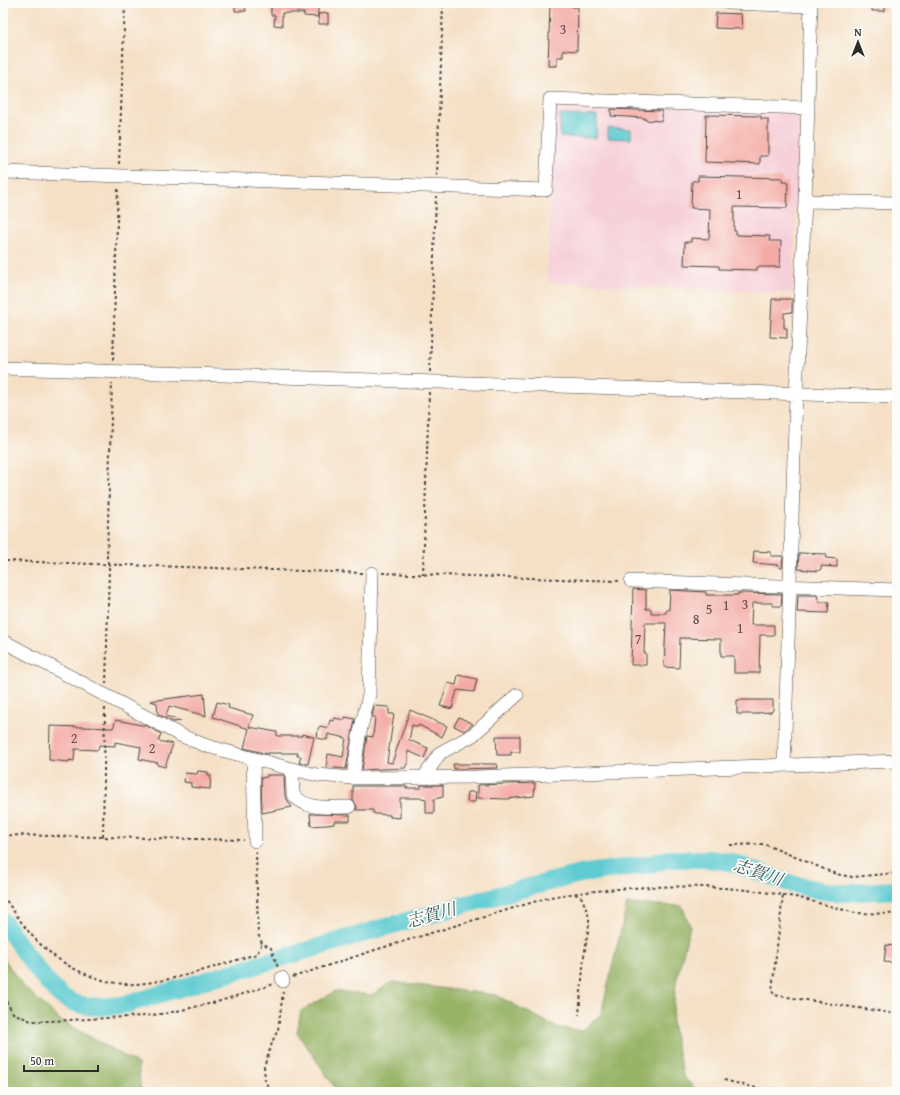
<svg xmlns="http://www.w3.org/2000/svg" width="900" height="1095" font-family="'Gentium Book Plus','Noto Serif JP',serif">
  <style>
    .built { fill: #f6cfd8 }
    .forest { fill: #96b366; stroke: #606f48 }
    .water { fill: #5dcbd1; stroke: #447b7e }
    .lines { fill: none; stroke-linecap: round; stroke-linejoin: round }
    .river { stroke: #5dcbd1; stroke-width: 18 }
    .building { fill: #f4aba6 }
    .minor-casing { stroke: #494642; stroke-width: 14 }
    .path { stroke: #494642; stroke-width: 2; stroke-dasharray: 3 3; stroke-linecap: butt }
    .minor { stroke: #fff; stroke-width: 13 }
    .labels { text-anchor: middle; stroke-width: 3.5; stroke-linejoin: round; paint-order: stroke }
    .number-label { font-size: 14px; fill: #5d4b4a }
    .water-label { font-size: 17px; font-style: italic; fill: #3a5b5d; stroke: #fdfcf7 }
  </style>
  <rect width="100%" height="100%" fill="#fdfcf7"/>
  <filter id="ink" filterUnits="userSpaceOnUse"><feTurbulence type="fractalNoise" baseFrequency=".025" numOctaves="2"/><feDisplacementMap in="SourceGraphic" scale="8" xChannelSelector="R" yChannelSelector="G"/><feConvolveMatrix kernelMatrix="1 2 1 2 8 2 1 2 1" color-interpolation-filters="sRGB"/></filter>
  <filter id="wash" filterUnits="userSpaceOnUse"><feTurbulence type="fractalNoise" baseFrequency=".012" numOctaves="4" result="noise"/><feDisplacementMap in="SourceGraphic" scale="16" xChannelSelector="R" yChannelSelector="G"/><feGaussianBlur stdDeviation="0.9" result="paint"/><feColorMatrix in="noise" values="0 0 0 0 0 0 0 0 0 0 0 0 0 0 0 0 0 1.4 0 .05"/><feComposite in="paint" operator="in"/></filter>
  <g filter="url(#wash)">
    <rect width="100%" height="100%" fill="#f5e0c6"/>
    <path class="built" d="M 560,106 L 681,107 L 799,112 L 793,293 L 547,282 L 554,112 Z"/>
    <path class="forest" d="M 627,904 L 682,906 L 690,926 L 676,982 L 672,1023 L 683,1076 L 699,1092 L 338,1092 L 297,1032 L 301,1011 L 336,991 L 372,995 L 392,982 L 496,995 L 556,1027 L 582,1031 L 601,1014 Z
      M 3,957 L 22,985 L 60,1020 L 138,1064 L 141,1092 L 3,1092 Z"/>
    <path class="water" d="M 560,115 L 597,116 L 596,138 L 560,137 Z
      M 608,128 L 631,129 L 631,139 L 608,138 Z"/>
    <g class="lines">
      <path class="river" d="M 3,922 C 18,942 47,988 66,999 C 85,1010 107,1007 127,1004 L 392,925 L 510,892 L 580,874 L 651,864 L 668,859 L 709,859 L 730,862 L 792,884 L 824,891 L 842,893 L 897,890"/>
    </g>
    <g id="blocks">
      <path class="building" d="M 235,3 L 245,3 L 246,11 L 235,11 Z
        M 271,3 L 318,3 L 318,17 L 304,16 L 304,13 L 282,13 L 282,26 L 274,25 L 275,15 L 271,15 Z
        M 872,3 L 885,3 L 885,11 L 872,11 Z
        M 550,4 L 572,5 L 572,7 L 578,7 L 577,51 L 563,50 L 563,57 L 557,57 L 557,66 L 548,66 Z
        M 328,13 L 328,24 L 319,24 L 318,14 Z
        M 716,13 L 741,14 L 742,29 L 715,28 Z
        M 611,109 L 662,111 L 662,121 L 645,120 L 645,118 L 611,116 Z
        M 706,115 L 761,116 L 761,119 L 768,119 L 768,156 L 760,156 L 760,164 L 705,162 Z
        M 698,176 L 783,178 L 782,182 L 788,182 L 787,208 L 734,207 L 734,231 L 736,231 L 736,235 L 770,236 L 769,241 L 781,241 L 780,267 L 757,267 L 757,270 L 719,269 L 719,266 L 684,265 L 685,242 L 691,242 L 691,238 L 709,239 L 710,209 L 691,208 L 692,181 L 698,181 Z
        M 772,299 L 792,299 L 792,312 L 784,313 L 784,328 L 787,328 L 787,338 L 770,337 Z
        M 754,551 L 771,552 L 771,556 L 783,556 L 782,568 L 779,568 L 779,565 L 753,563 Z
        M 799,553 L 827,554 L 826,558 L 837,559 L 837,567 L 821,566 L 821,569 L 818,571 L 798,569 Z
        M 633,589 L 646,590 L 646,609 L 651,609 L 651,613 L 666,613 L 666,610 L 669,610 L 670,590 L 706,592 L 706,595 L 738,595 L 738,593 L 782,594 L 781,606 L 772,606 L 772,603 L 752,603 L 751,625 L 774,625 L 774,635 L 760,635 L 759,673 L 734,673 L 734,656 L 721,656 L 721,639 L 680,638 L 679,668 L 664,667 L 666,623 L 645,623 L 644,653 L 646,653 L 646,665 L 631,665 Z
        M 798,595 L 817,595 L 819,602 L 829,602 L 828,613 L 797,612 Z
        M 458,675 L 477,679 L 474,692 L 457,690 L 452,709 L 440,706 L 448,683 L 456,685 Z
        M 204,694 L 206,716 L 169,706 L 166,716 L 181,721 L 173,722 L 158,714 L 157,703 L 150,701 Z
        M 737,700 L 773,700 L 773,710 L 771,712 L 757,713 L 757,714 L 737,714 Z
        M 217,702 L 229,705 L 228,708 L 253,715 L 249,727 L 277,732 L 277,736 L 302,736 L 302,734 L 314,737 L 308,764 L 299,763 L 301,756 L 297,756 L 298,753 L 268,753 L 268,754 L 244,748 L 249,729 L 213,717 Z
        M 374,706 L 389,707 L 389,714 L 394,714 L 387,762 L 392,763 L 410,710 L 447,726 L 442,737 L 419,725 L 418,727 L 412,725 L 409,740 L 428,748 L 424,758 L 408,751 L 408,762 L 405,768 L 362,770 L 367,736 L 373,737 L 375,717 L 372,717 Z
        M 345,717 L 355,719 L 346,769 L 326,767 L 328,754 L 343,757 L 346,738 L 328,734 L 327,740 L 317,738 L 318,729 L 320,726 L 328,728 L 330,720 L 334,721 L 334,718 L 345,720 Z
        M 459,717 L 473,724 L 464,731 L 454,726 Z
        M 116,720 L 147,726 L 161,734 L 158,741 L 173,744 L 165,767 L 157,765 L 158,763 L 139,759 L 141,747 L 115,742 L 115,746 L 99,745 L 98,750 L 75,749 L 74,761 L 69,760 L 69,762 L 49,760 L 50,726 L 113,728 Z
        M 496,736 L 520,736 L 520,752 L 511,752 L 511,755 L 497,755 Z
        M 453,764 L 497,764 L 498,768 L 454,769 Z
        M 198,771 L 208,772 L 208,775 L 211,775 L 210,789 L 191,787 L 191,783 L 184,782 L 185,773 L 197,774 Z
        M 267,775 L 284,775 L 285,796 L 292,807 L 262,813 L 261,778 L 267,777 Z
        M 535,783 L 534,796 L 506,799 L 478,798 L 478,785 Z
        M 421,785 L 443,785 L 443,797 L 434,799 L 434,813 L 426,813 L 426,799 L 422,798 L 400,798 L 400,818 L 390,817 L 390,815 L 376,814 L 373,813 L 373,810 L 356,810 L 357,806 L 353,801 L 353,786 L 406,786 L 406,788 L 421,788 Z
        M 468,792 L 476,792 L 475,802 L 467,802 Z
        M 310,814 L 350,815 L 350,821 L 334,821 L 334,824 L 327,825 L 311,826 Z
        M 886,945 L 897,946 L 897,963 L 884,962 Z"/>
    </g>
  </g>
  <g filter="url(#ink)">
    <use href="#blocks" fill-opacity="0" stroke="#494642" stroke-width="1"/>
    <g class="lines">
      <defs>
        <path id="minor" d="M 728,3 L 811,6
          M 3,172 L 546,190 L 550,99 L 807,108
          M 805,201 L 897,203
          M 3,368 L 897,397
          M 631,581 L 897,590
          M 3,641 L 182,736 L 207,746 L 292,769 L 317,775 L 353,778 L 477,777 L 897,761
          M 253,759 L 255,841
          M 784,765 L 796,394 L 805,201 L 811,3
          M 292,769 L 293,794 C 306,811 330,807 349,807
          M 424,777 L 440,753 L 473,735 L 517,695
          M 353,778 L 359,736 L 369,695 L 372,573
          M 282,978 L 283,981"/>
      </defs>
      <use href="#minor" class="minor-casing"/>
      <path class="path" d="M 119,164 L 125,3
        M 437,176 L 443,3
        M 113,360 L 118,187
        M 430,372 L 436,196
        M 6,561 L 362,573
        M 382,573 L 620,581
        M 423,575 L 429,392
        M 106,684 L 109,568 L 107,557 L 112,383
        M 3,835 L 244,840
        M 103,837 L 105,708
        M 730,845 L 764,844 L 836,874 L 852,877 L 897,873
        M 256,851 L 258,934 L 262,943 L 271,948 L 278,968
        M 575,894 L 582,898 L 589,917 L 589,925 L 584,956 L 579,1015
        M 783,895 L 800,898 L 855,913 L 897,914
        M 3,896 C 16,914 29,936 47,950 C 69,970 106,986 136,984 C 177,981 218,965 257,954 L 262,943
        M 293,977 L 375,950 L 550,897 C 627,885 706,882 783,895 L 772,990 L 774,995 L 897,1014
        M 3,996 L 13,1013 L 31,1021 L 51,1021 L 145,1016 L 168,1013 L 217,1002 L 274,984
        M 724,1080 L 760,1089 L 765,1092
        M 270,1092 L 265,1080 L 264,1067 L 273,1040 L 278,1030 L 283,992"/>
      <use href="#minor" class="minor"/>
    </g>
  </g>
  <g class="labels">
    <g class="number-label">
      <text x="563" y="34">3</text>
      <text x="739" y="199">1</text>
      <text x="745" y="609">3</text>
      <text x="726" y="610">1</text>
      <text x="709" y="614">5</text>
      <text x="696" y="624">8</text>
      <text x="740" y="633">1</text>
      <text x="638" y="644">7</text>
      <text x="74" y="743">2</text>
      <text x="152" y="753">2</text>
    </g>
    <g class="water-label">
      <text transform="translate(758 872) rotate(18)" y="6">志賀川</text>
      <text transform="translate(431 915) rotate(-16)" y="6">志賀川</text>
    </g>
  </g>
  <rect width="900" height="1095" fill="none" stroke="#fdfcf7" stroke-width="16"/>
  <g transform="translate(858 42)" stroke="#fdfcf7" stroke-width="3" paint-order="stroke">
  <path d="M0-3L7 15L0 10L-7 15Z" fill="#2b2b2b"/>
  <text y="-6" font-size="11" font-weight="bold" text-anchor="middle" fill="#2b2b2b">N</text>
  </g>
  <path d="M24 1065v6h74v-6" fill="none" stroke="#2b2b2b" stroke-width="2"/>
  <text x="30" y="1065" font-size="12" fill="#2b2b2b" stroke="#fdfcf7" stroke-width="3" paint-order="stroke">50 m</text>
</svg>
